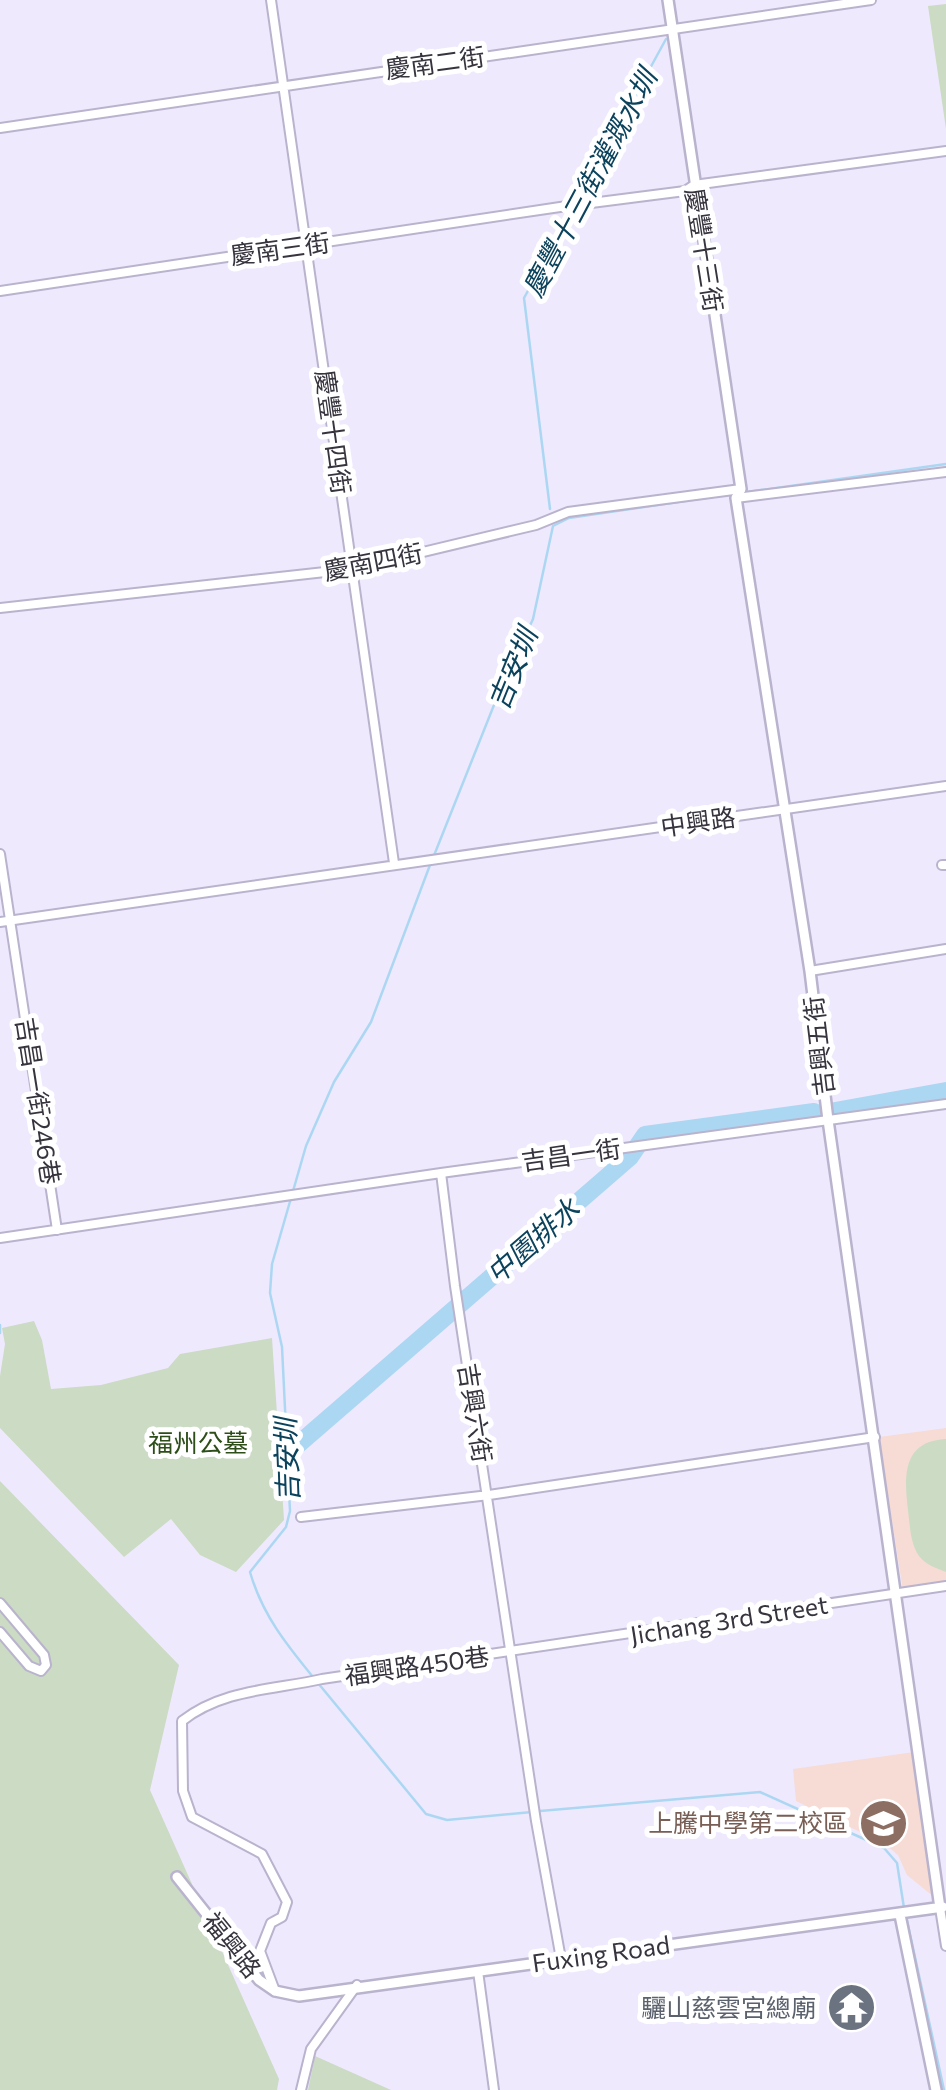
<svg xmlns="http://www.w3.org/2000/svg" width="946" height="2090" font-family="Commissioner,'Noto Sans TC',sans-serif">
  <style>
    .education { fill: #f6dcd5 }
    .green { fill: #cbdbc4 }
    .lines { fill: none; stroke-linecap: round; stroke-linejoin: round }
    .stream { stroke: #acd7f2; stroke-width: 2.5 }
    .river { stroke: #acd7f2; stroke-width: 18 }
    .minor-casing { stroke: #bab3cd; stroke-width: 12 }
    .tertiary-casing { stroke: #bab3cd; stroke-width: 14 }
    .minor { stroke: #fff; stroke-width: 8 }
    .tertiary { stroke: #fff; stroke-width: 9 }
    .labels { text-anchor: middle; stroke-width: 10; stroke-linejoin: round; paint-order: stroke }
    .street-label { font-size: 25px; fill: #37343e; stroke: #fff }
    .park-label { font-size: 25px; fill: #2d4e19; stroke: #fff }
    .education-label { font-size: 25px; fill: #785e54; stroke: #fff; text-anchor: end }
    .worship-label { font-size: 25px; fill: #5b616d; stroke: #fff; text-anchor: end }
    .water-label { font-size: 28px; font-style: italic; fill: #0b435d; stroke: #fff }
  </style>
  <rect width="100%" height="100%" fill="#efe9fe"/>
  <path class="education" d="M 946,1428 L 946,1584 L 903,1591 L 879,1437 Z
    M 914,1752 L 939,1901 L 907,1875 L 898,1855 L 885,1844 L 796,1801 L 793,1769 Z"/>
  <path class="green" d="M 946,4 L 946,129 L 928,6 Z
    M 34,1321 L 42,1340 L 51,1389 L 101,1385 L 168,1368 L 180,1354 L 272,1338 L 284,1520 L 236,1572 L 200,1555 L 171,1519 L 124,1557 L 0,1428 L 0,1376 L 5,1344 L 2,1328 Z
    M 946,1439 L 946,1572 C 936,1568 926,1565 919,1556 C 910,1543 910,1525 908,1510 C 904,1477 902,1441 946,1439 Z
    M 0,1481 L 179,1665 L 150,1790 L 279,2079 L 277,2090 L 0,2090 Z
    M 315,2056 L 391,2090 L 308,2090 Z"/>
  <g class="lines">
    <path class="stream" d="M 577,202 L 666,39
      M 747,492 L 946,464
      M 550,509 L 524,298 L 573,209
      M 433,858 L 496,700 L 533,619 L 553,526 L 569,518 L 733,494
      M 0,1325 L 0,1333
      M 313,1677 C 286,1644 262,1614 250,1572 L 286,1527 L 290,1511 L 282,1347 L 270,1293 L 272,1264 L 306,1146 L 334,1082 L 371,1022 L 430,865
      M 318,1683 L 426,1814 L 447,1820 L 532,1812
      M 540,1811 L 760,1792 L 884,1848 L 897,1863 L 904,1908
      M 906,1916 L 944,2090"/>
    <path class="river" d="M 835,1111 L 946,1091
      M 286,1455 L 630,1157 L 645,1135 L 814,1112"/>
    <defs>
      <path id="minor" d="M 271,0 L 394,863
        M 0,128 L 871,0
        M 0,291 L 560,207 L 685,191 L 694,185 L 946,151
        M 736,498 L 946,472
        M 0,608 L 352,569 L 536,525 L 568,512 L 741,489
        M 0,854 L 57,1230
        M 942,865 L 946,865
        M 0,922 L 946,786
        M 810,971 L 946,949
        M 441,1173 L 455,1286 L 536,1821 L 561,1959
        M 0,1238 L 441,1173 L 946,1104
        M 301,1517 L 489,1495 L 875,1437
        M 0,1603 L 44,1655 L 46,1665 L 41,1671 L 29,1666 L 0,1632
        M 940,1908 L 946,1946
        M 478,1971 L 494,2090
        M 275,1991 L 260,1951 L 271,1923 L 282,1917 L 287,1902 L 262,1854 L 192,1817 L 183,1791 L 182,1721 C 223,1689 273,1690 322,1679 L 946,1586
        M 301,2090 L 311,2049 L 357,1985"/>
      <path id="tertiary" d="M 668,0 L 741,489 L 736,498 L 810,971 L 828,1120 L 940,1908
        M 177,1877 L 259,1980 L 275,1991 L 299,1996 L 943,1907
        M 900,1915 L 936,2090"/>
    </defs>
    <use href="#minor" class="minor-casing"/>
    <use href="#tertiary" class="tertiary-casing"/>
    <use href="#minor" class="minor"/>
    <use href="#tertiary" class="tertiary"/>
  </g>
  <defs>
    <symbol id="school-disc" viewBox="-11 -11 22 22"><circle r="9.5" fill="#8d6e63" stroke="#fff"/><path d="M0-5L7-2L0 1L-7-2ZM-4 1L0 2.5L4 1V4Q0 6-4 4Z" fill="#fff"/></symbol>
    <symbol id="temple-disc" viewBox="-11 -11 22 22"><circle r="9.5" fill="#6b7280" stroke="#fff"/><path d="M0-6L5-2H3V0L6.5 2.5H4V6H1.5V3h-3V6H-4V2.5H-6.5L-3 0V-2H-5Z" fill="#fff"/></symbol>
  </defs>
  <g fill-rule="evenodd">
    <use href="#school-disc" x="856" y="1796" width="55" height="55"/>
    <use href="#temple-disc" x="824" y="1980" width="55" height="55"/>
  </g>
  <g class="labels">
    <g class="street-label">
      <text transform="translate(435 63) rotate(-8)" y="9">慶南二街</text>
      <text transform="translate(280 249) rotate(-8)" y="9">慶南三街</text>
      <text transform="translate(704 250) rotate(81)" y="9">慶豐十三街</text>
      <text transform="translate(333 432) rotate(82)" y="9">慶豐十四街</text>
      <text transform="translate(373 562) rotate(-11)" y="9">慶南四街</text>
      <text transform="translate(698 822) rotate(-8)" y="9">中興路</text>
      <text transform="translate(819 1046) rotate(-97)" y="9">吉興五街</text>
      <text transform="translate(38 1101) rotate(81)" y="9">吉昌一街246巷</text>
      <text transform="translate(571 1155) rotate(-8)" y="9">吉昌一街</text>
      <text transform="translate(475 1413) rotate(81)" y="9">吉興六街</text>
      <text transform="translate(729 1620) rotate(-9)" y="9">Jichang 3rd Street</text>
      <text transform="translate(417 1666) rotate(-8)" y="9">福興路450巷</text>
      <text transform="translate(232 1945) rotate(51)" y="9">福興路</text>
      <text transform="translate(601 1954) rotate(-8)" y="9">Fuxing Road</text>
    </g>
    <g class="park-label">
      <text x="198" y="1452">福州公墓</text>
    </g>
    <g class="education-label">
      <text x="848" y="1832">上騰中學第二校區</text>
    </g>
    <g class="worship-label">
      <text x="816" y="2017">驪山慈雲宮總廟</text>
    </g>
    <g class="water-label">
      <text transform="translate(590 183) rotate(-62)" y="10">慶豐十三街灌溉水圳</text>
      <text transform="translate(513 669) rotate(-68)" y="10">吉安圳</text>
      <text transform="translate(533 1241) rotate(-41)" y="10">中園排水</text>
      <text transform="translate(287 1460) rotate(-92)" y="10">吉安圳</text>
    </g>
  </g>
</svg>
